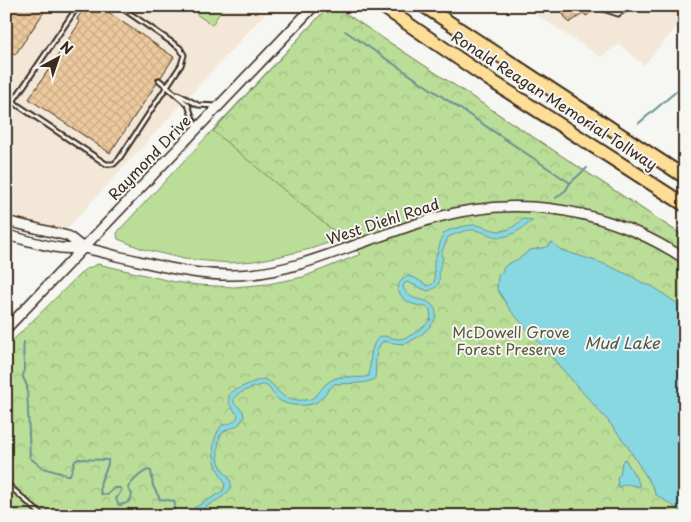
<svg xmlns="http://www.w3.org/2000/svg" width="691" height="522" font-family="'Playpen Sans',sans-serif">
  <style>
    .built { fill: #f3e8d8 }
    .green { fill: #badd98; stroke: #7a845b }
    .forest { fill: url(#forest-crowns); stroke: #7a845b }
    .water { fill: #88d8e2; stroke: #699294 }
    .lines { fill: none; stroke-linecap: round; stroke-linejoin: round }
    .stream { stroke: #699294; stroke-width: 2 }
    .building { fill: url(#building-cross-hatch); stroke: #3b2a1e }
    .service-casing { stroke: #3b2a1e; stroke-width: 7 }
    .tertiary-casing { stroke: #3b2a1e; stroke-width: 12 }
    .motorway-casing { stroke: #3b2a1e; stroke-width: 16 }
    .service { stroke: #f6f6f2; stroke-width: 3 }
    .tertiary { stroke: #f6f6f2; stroke-width: 9 }
    .motorway { stroke: #fdde96; stroke-width: 12 }
    .labels { text-anchor: middle; stroke-width: 4; stroke-linejoin: round; paint-order: stroke }
    .street-label { font-size: 15px; fill: #3b2a1e; stroke: #f6f6f2 }
    .park-label { font-size: 15px; fill: #5b573c; stroke: #f6f6f2 }
    .water-label { font-size: 16px; font-style: italic; fill: #4e564f; stroke: #f6f6f2 }
  </style>
  <defs>
    <pattern id="forest-crowns" width="20" height="18" patternUnits="userSpaceOnUse" patternTransform="scale(1.25)"><rect width="20" height="18" fill="#badd98"/><path d="M2 6a3 3 0 1 1 6 0M12 15a3 3 0 1 1 6 0" fill="none" stroke="#a1be83"/></pattern>
    <pattern id="building-cross-hatch" width="8" height="8" patternUnits="userSpaceOnUse" patternTransform="scale(1.25)"><rect width="8" height="8" fill="#ecc99d"/><path d="M0 0l8 8M0 8l8-8" fill="none" stroke="#cbad87"/></pattern>
  </defs>
  <rect width="100%" height="100%" fill="#f6f6f2"/>
  <filter id="ink" filterUnits="userSpaceOnUse"><feTurbulence type="fractalNoise" baseFrequency=".02" numOctaves="2"/><feDisplacementMap in="SourceGraphic" scale="10" xChannelSelector="R" yChannelSelector="G"/><feConvolveMatrix kernelMatrix="1 2 1 2 8 2 1 2 1" color-interpolation-filters="sRGB"/></filter>
  <g filter="url(#ink)">
    <path class="built" d="M 6,6 L 272,6 L 65,231 L 6,217 Z
      M 523,6 L 685,6 L 685,17 L 644,65 L 619,44 L 601,57 Z"/>
    <path class="green" d="M 201,6 L 224,6 L 212,25 L 196,14 Z
      M 329,6 L 334,6 L 685,237 L 685,248 L 438,207 L 310,249 L 277,257 L 254,261 L 229,263 L 184,259 L 143,249 L 118,239 L 117,233 L 121,228 Z"/>
    <path class="forest" d="M 329,6 L 334,6 L 685,237 L 685,516 L 6,516 L 6,347 L 84,270 L 98,264 L 175,282 L 198,285 L 234,287 L 268,284 L 303,277 L 361,254 L 213,131 Z"/>
    <path class="water" d="M 523,219 L 533,220 C 524,227 513,236 502,237 C 492,238 484,231 475,230 C 467,229 455,234 448,237 L 441,254 L 443,259 C 442,261 440,264 440,267 C 437,279 445,285 428,291 L 407,282 L 404,284 L 403,288 C 413,304 424,296 433,306 C 445,320 418,338 407,343 C 400,345 390,342 383,341 C 373,351 377,365 375,378 C 369,385 346,383 334,384 C 325,392 321,404 307,405 C 297,406 281,405 275,396 C 271,392 270,386 264,385 C 259,384 238,393 236,396 C 233,399 234,400 234,403 L 243,411 L 244,417 C 242,419 241,422 239,424 C 234,429 224,428 220,436 C 217,445 217,460 221,467 C 226,476 232,478 231,488 C 223,501 205,503 196,516 L 188,516 L 194,508 L 222,492 L 224,489 L 225,482 C 213,465 208,443 222,425 C 229,424 236,423 238,415 C 232,407 225,403 231,392 L 253,382 L 263,379 C 277,383 275,395 291,399 C 323,405 315,387 334,379 C 345,374 358,380 369,376 C 371,362 369,344 381,336 C 387,336 392,338 397,339 C 408,340 425,327 431,319 L 430,309 C 423,305 413,306 407,301 C 395,293 395,282 408,276 L 415,278 L 428,286 C 430,285 432,285 434,282 C 436,276 433,268 434,262 C 436,258 442,236 444,233 C 448,229 472,224 477,225 C 499,231 503,237 523,219 Z
      M 552,242 L 561,250 L 602,263 L 631,276 L 644,284 L 652,286 L 685,309 L 685,514 L 655,494 L 654,489 L 626,444 L 609,422 L 511,311 L 497,289 L 498,275 L 502,273 L 504,267 L 508,264 L 520,258 L 530,250 L 547,247 Z
      M 625,459 L 638,481 L 640,487 L 627,484 L 618,487 L 617,477 L 620,475 L 622,462 Z"/>
    <g class="lines">
      <path class="stream" d="M 345,31 L 570,183
        M 639,123 L 685,84
        M 556,198 L 566,190 L 570,183 L 587,168
        M 24,342 C 22,355 26,364 23,377 L 27,386 L 30,458 L 43,468 L 67,475 L 70,475 L 75,461 L 78,459 L 108,460 C 110,470 97,476 101,494 L 107,495 L 114,488 L 120,488 L 121,491 L 116,499 L 118,504 L 120,505 C 128,503 131,502 132,494 L 128,488 C 131,482 142,472 148,470 L 151,471 L 153,486 L 160,499 L 174,501 L 175,505 L 173,516"/>
    </g>
    <path class="building" d="M 6,6 L 48,6 L 15,55 L 6,50 Z
      M 91,6 L 99,6 L 174,57 L 161,77 L 156,78 L 157,83 L 110,153 L 29,99 L 80,22 L 77,20 L 78,17 L 83,11 L 86,13 Z
      M 568,6 L 590,6 L 593,11 L 586,16 L 584,13 L 569,23 L 561,11 Z"/>
    <g class="lines">
      <defs>
        <path id="service" d="M 601,6 L 603,9 L 618,14 L 630,6
          M 159,80 L 188,105 L 196,127
          M 178,94 L 198,105 L 217,106
          M 13,102 L 106,164 L 114,164 L 119,159 L 181,65 L 184,55 L 180,48 L 119,6
          M 6,112 L 78,6
          M 6,483 L 43,516"/>
        <path id="tertiary" d="M 6,221 L 68,236 L 83,248
          M 6,235 C 24,239 43,246 61,248 C 69,249 77,248 84,248 C 95,250 106,253 117,256 C 162,266 205,279 251,274 C 291,270 330,254 367,241 C 402,229 436,215 472,210 C 547,198 623,218 685,259
          M 6,329 L 314,6"/>
        <path id="motorway" d="M 382,6 L 490,80 L 685,205
          M 424,6 L 685,177"/>
      </defs>
      <use href="#service" class="service-casing"/>
      <use href="#tertiary" class="tertiary-casing"/>
      <use href="#motorway" class="motorway-casing"/>
      <use href="#service" class="service"/>
      <use href="#tertiary" class="tertiary"/>
      <use href="#motorway" class="motorway"/>
    </g>
  </g>
  <g class="labels">
    <g class="street-label">
      <text transform="translate(554 101) rotate(33)" y="5">Ronald Reagan Memorial Tollway</text>
      <text transform="translate(150 158) rotate(-46)" y="5">Raymond Drive</text>
      <text transform="translate(383 222) rotate(-18)" y="5">West Diehl Road</text>
    </g>
    <g class="park-label">
      <text x="511" y="338">McDowell Grove<tspan x="511" dy="17">Forest Preserve</tspan></text>
    </g>
    <g class="water-label">
      <text x="622" y="349">Mud Lake</text>
    </g>
  </g>
  <rect width="691" height="522" fill="none" stroke="#f6f6f2" stroke-width="25"/>
  <rect x="12" y="12" width="666" height="497" fill="none" stroke="#3b2a1e" stroke-width="2" filter="url(#ink)"/>
  <g transform="translate(58 58) rotate(40)" stroke="#f6f6f2" stroke-width="4" paint-order="stroke">
  <path d="M0-4L9 19L0 12L-9 19Z" fill="#3b2a1e"/>
  <text y="-8" font-size="14" font-weight="bold" text-anchor="middle" fill="#3b2a1e">N</text>
  </g>
</svg>
